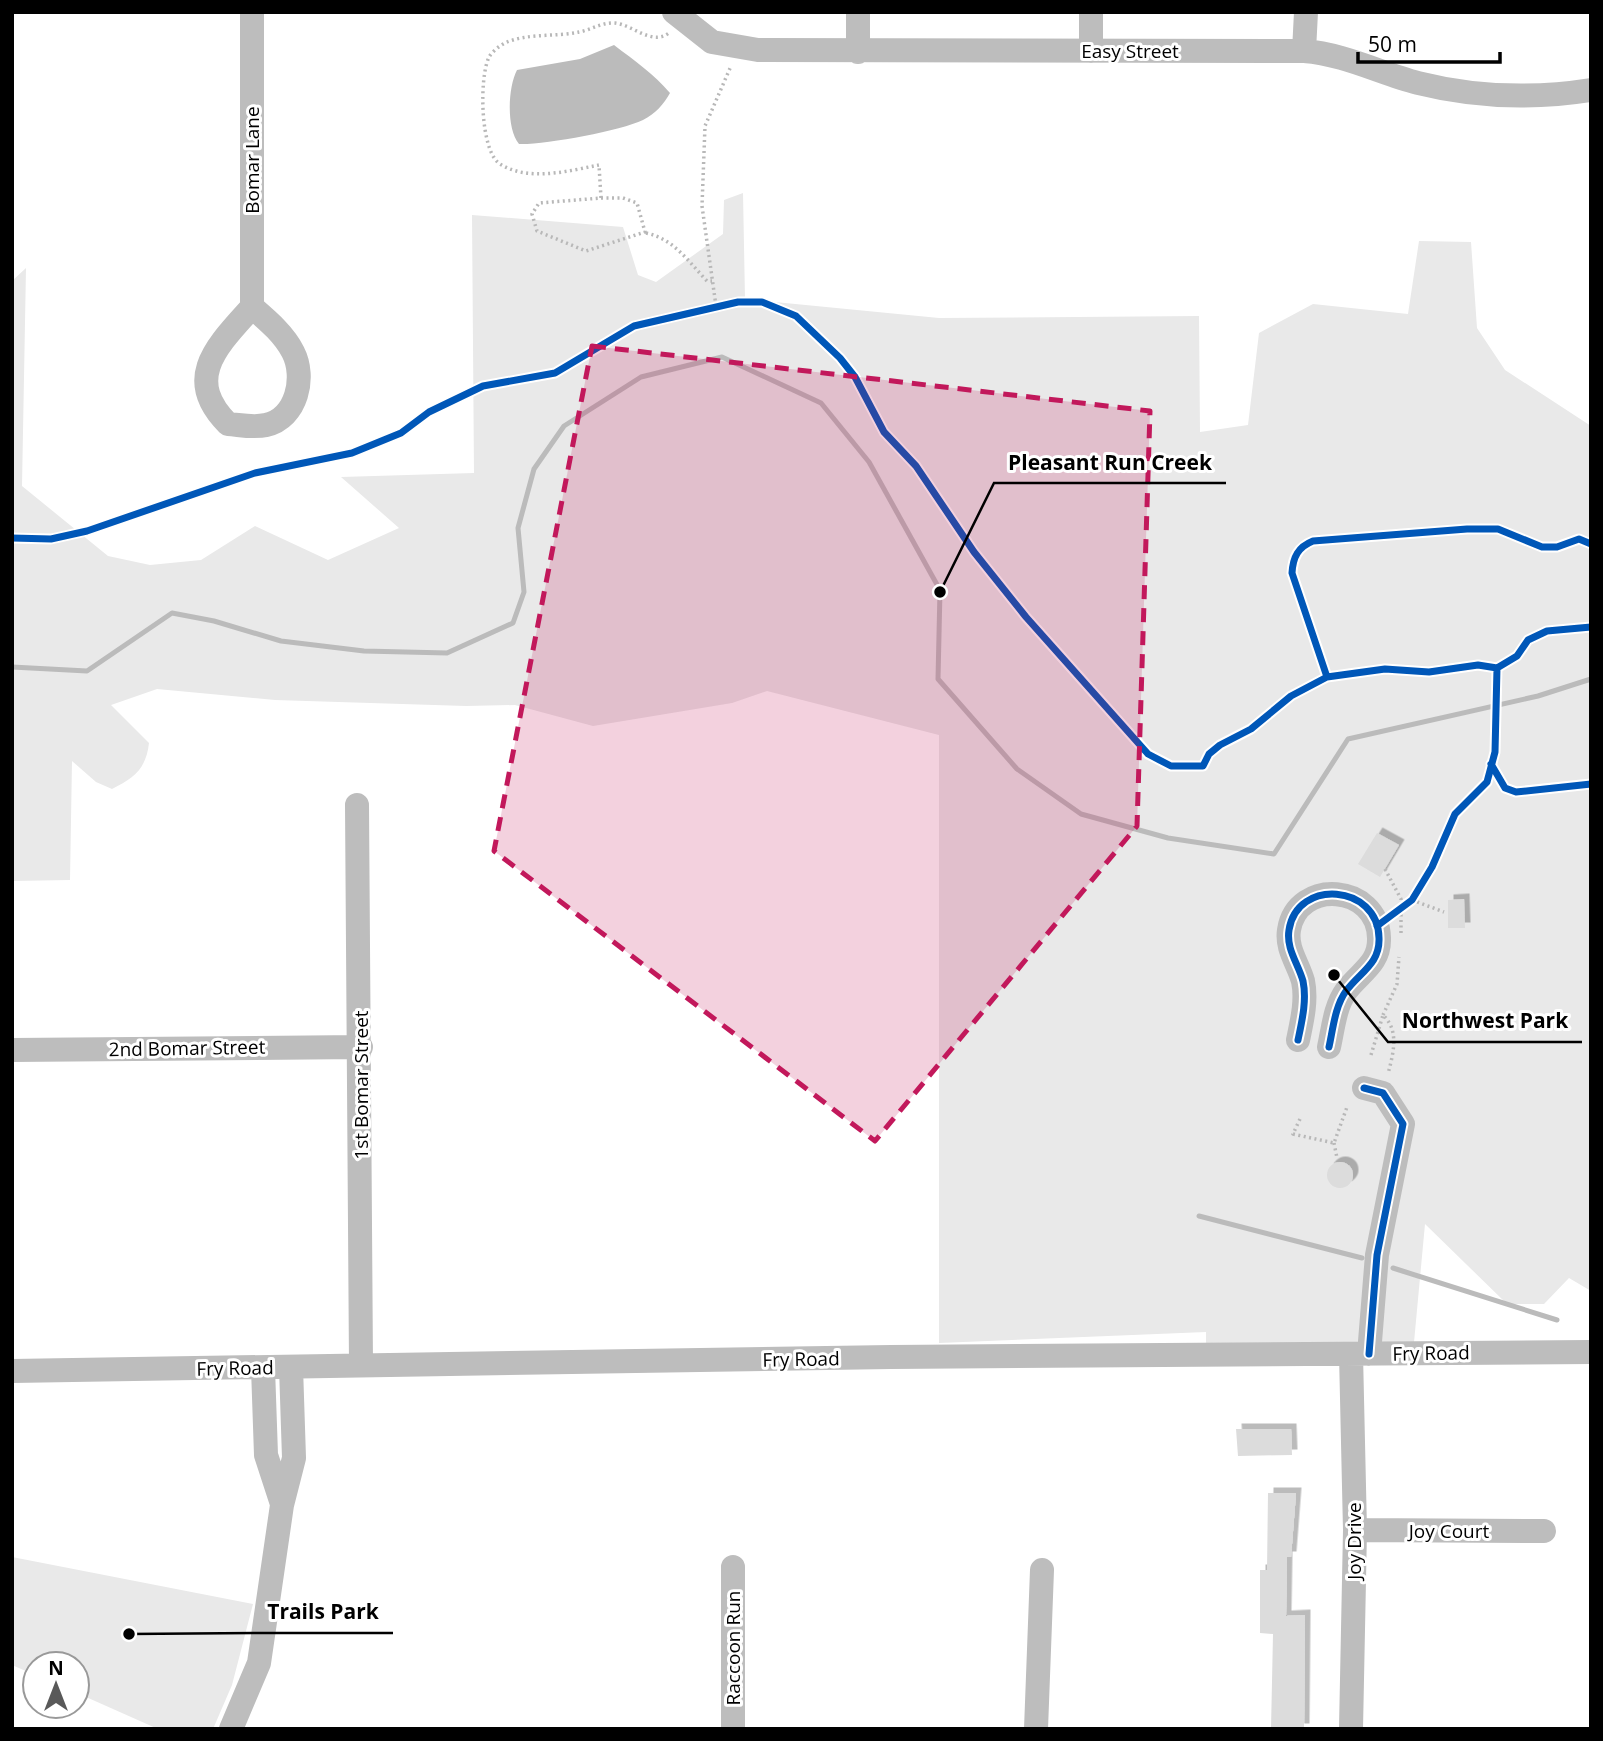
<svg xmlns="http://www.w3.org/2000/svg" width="1603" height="1741" font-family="'Open Sans',sans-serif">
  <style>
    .green { fill: #e9e9e9 }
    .water { fill: #bbb }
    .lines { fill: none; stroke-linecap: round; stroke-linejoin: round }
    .stream { stroke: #bbb; stroke-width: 5 }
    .building { fill: #dcdcdc; filter: url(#shadow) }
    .path { stroke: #b8b8b8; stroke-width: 3.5; stroke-dasharray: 2 3.5; stroke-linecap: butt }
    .minor { stroke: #bdbdbd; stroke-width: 24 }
    .cycleway-casing { stroke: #fff; stroke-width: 11 }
    .cycleway { stroke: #0057b8; stroke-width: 7 }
    .marked { fill: #c2185b; fill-opacity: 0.2; stroke: #c2185b; stroke-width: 5; stroke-dasharray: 14 9; stroke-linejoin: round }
    .labels { text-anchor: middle; stroke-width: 6; stroke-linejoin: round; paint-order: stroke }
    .street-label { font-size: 19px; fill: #000; stroke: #fff }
    .leader { fill: none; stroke: #000; stroke-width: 2.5 }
    .callout-dot { fill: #000; stroke: #fff; stroke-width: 2.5 }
    .callout-label { font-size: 21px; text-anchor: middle; font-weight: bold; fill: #000; stroke: #fff; stroke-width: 6; stroke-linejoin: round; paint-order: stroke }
  </style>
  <defs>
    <filter id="shadow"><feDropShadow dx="5.5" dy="-5.5" stdDeviation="0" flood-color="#0004"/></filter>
  </defs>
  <rect width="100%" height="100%" fill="#fff"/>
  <path class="green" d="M 743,193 L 745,299 L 939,318 L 1199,316 L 1200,432 L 1248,425 L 1259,333 L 1313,304 L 1408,314 L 1419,241 L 1471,242 L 1477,328 L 1505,370 L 1591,426 L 1591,1291 L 1569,1278 L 1544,1304 L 1507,1304 L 1425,1224 L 1413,1353 L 1206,1355 L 1206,1332 L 939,1343 L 939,735 L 767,691 L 732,703 L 593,726 L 515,705 L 466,706 L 275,700 L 157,689 L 111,705 L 149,743 C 146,769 134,778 112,789 L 96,782 L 72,761 L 70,880 L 12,881 L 12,281 L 26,268 L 22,486 L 108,556 L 150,565 L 201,560 L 255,526 L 328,560 L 399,528 L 341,477 L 474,473 L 472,215 L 623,227 L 638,275 L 656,282 L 723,234 L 724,200 Z
    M 12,1557 L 253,1604 L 232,1685 L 213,1729 L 158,1729 L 77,1693 L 77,1664 L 35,1664 L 35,1675 L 12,1665 Z"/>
  <path class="water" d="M 614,45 C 635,61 654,74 670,93 C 664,104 655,114 643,120 C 620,131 544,145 519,144 C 506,128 508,87 517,70 L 580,59 Z"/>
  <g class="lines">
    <path class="stream" d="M 12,667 L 87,671 L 172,613 L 214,621 L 281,641 L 364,651 L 447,653 L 513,623 L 524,592 L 518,528 L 534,469 L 564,426 L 641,377 L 722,357 L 821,403 L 869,462 L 940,590 L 938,679 L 1017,769 L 1081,814 L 1168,838 L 1274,854 L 1348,739 L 1538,696 L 1591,679
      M 1199,1216 L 1362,1258
      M 1393,1268 L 1557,1320"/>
  </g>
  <path class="building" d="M 1377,833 L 1399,845 L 1380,877 L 1358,864 Z
    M 1464,899 L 1465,928 L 1448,928 L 1448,900 Z
    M1327 1175a13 13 0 1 1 26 0a13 13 0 1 1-26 0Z
    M 1236,1429 L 1291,1429 L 1292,1455 L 1238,1456 Z
    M 1268,1493 L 1296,1493 L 1291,1557 L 1287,1557 L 1286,1616 L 1305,1615 L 1304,1729 L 1271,1729 L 1273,1634 L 1260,1633 L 1260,1570 L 1267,1570 Z"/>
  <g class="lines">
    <path class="path" d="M 601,198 L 623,198 L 637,203 L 645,232 L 586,251 L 537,231 L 532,214 L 539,203 L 601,198 L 599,165 C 568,171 529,182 500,164 C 480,151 479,78 489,57 C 492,52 499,46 505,43 C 526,33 556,37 579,32 C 591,30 602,22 615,23 C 633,25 652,46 669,33
      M 646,233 C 674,239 688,261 707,281 L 712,281
      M 716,306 L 702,206 L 705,126 L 731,66
      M 1385,869 L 1401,899 L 1401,935
      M 1412,900 L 1444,912
      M 1383,1015 L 1397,984 L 1399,957
      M 1371,1055 L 1383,1015 C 1400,1031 1393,1054 1388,1074
      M 1300,1119 L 1293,1134 L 1334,1143 L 1347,1107
      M 1334,1143 L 1337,1158"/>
    <path class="minor" d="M 252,12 L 252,307
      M 674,12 L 712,42 L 758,50 L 1304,51 C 1344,54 1380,73 1418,83 C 1474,97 1534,99 1591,90
      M 858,12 L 858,52
      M 1091,12 L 1091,51
      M 1304,51 L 1306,12
      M 252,307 C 267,320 284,334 293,352 C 306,377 297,418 266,425 C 254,428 241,425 228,424 C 182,378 218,345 252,307 Z
      M 357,805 L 361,1365
      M 1298,1040 C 1302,1021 1307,1000 1303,981 C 1298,963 1286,949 1289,930 C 1297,878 1378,884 1379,938 C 1380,964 1360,972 1346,991 C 1335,1006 1333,1029 1329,1047
      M 12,1050 L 361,1047
      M 1364,1088 L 1383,1093 L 1403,1124 L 1377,1255 L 1369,1354
      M 263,1368 L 266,1455 L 282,1504
      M 12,1371 L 891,1357 L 1591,1352
      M 1355,1530 L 1544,1531
      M 733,1567 L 733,1729
      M 231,1729 L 259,1663 L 282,1505 L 294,1458 L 291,1367
      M 1036,1729 L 1042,1570
      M 1351,1729 L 1355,1530 L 1351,1354"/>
    <defs>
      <path id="cycleway" d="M 12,538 L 51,539 L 87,531 L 255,473 L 352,453 L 401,433 L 429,412 L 483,386 L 555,373 L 634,326 L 738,302 L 762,302 L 796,316 L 840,358 L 855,377 L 884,432 L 916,466 L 974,552 L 1026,617 L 1148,754 L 1171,766 L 1203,766 L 1209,754 L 1220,745 L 1251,729 L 1291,696 L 1327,677 L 1385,669 L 1429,672 L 1478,665 L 1497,668 L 1517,656 L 1528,640 L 1547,631 L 1591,627
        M 1327,677 L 1292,573 C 1293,557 1298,547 1313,541 L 1467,529 L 1498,529 L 1542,547 L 1557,547 L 1579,539 L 1591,544
        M 1491,764 L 1505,788 L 1516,792 L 1591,784
        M 1377,926 L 1412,900 L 1432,867 L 1455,814 L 1487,782 L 1495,752 L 1497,668
        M 1298,1040 C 1302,1021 1307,1000 1303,981 C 1298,963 1286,949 1289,930 C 1297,878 1378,884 1379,938 C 1380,964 1360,972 1346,991 C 1335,1006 1333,1029 1329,1047
        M 1364,1088 L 1383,1093 L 1403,1124 L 1377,1255 L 1369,1354"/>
    </defs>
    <use href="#cycleway" class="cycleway-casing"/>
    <use href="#cycleway" class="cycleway"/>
  </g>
  <path class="marked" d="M 592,346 L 1150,411 L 1137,826 L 875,1141 L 494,851 Z"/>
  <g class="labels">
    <g class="street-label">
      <text x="1130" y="58">Easy Street</text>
      <text transform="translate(252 160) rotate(-90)" y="7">Bomar Lane</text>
      <text transform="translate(187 1048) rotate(-1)" y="7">2nd Bomar Street</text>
      <text transform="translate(361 1085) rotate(-90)" y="7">1st Bomar Street</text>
      <text transform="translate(1431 1353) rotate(-1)" y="7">Fry Road</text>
      <text transform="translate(801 1359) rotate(-1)" y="7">Fry Road</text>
      <text transform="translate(235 1368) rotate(-1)" y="7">Fry Road</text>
      <text x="1449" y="1538">Joy Court</text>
      <text transform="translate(1354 1541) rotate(-90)" y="7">Joy Drive</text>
      <text transform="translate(733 1648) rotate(-90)" y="7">Raccoon Run</text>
    </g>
  </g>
  <path class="leader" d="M940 592L994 483H1226M1334 975L1388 1042H1582M129 1634L254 1633H393"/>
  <g class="callout-dot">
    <circle cx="940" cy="592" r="7"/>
    <circle cx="1334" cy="975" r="7"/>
    <circle cx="129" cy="1634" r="7"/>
  </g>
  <g class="callout-label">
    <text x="1110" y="470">Pleasant Run Creek</text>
    <text x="1485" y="1028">Northwest Park</text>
    <text x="323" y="1619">Trails Park</text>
  </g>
  <rect width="1603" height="1741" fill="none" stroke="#000000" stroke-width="28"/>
  <g transform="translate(56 1685)"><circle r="33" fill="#ffffff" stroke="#999999" stroke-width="2"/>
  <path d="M0-5L12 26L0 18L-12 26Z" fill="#595959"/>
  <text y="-10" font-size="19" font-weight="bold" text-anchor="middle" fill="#000000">N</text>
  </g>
  <path d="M1358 52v10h142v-10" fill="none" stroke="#000000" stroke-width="3.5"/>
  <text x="1368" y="52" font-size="21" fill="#000000" stroke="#ffffff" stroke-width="5" paint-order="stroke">50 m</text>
</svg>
